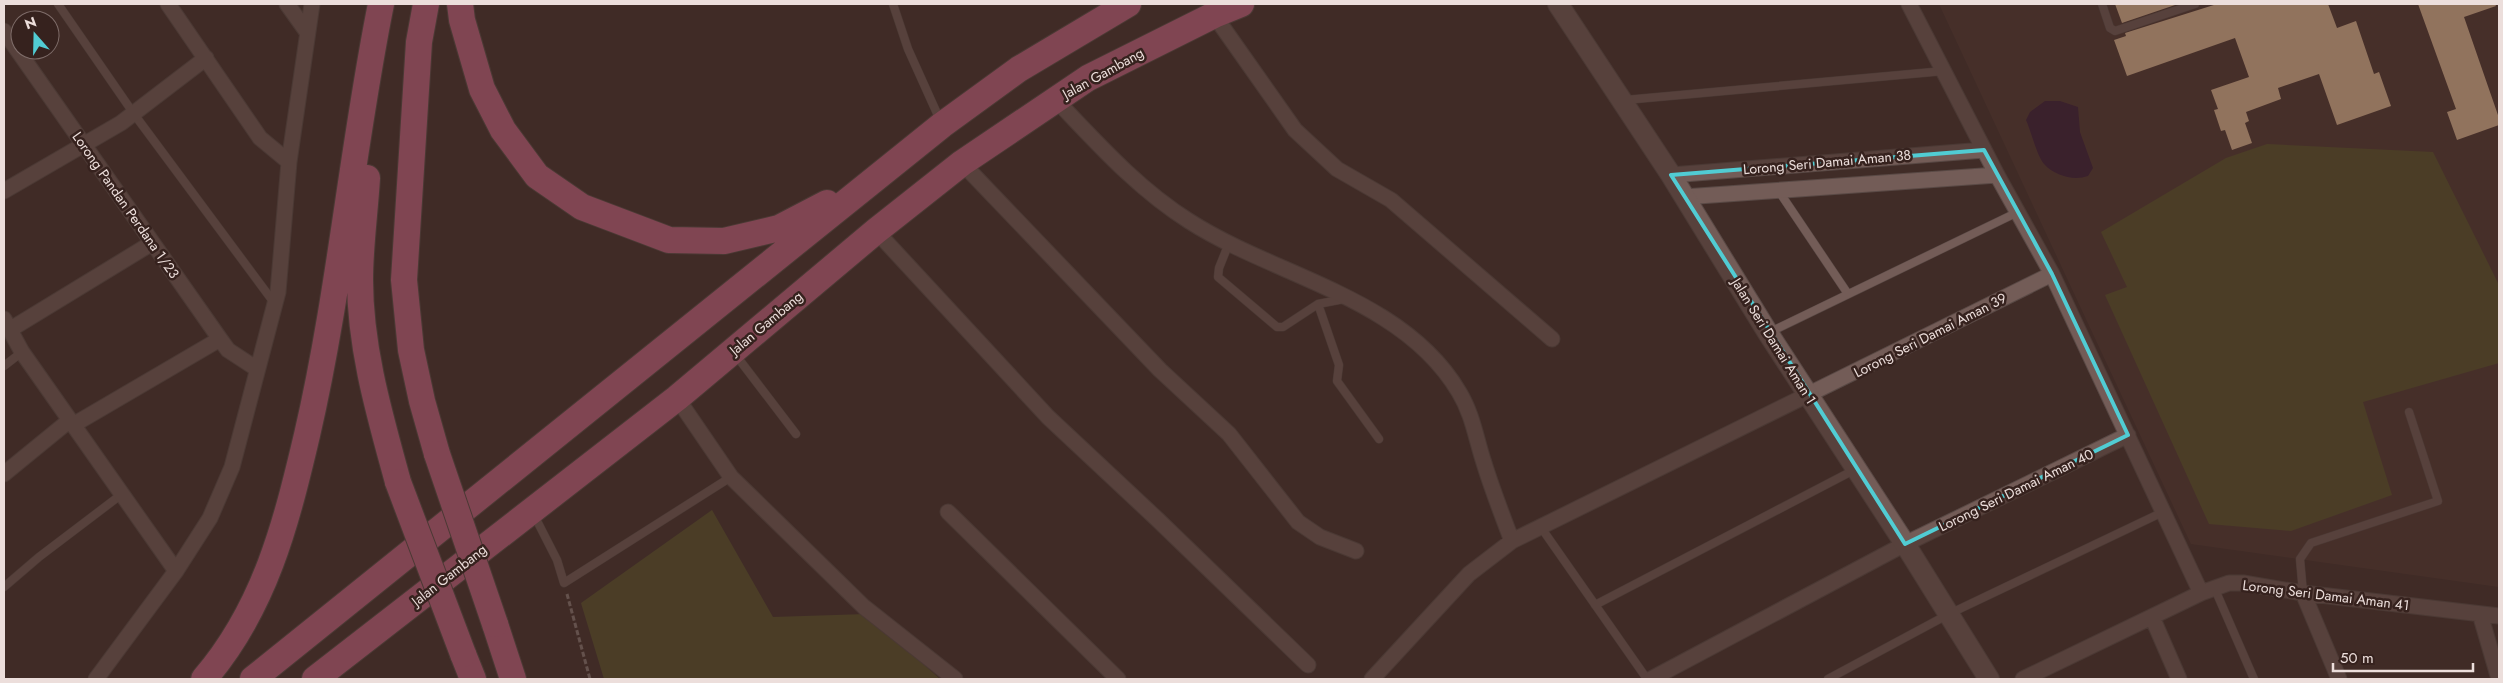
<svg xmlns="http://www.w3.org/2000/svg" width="2503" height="683" font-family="Jost,sans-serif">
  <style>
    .built { fill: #4f342e }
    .green { fill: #595327 }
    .water { fill: #341434 }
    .building { fill: #f3caa0 }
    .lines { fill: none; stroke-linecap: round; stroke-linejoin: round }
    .lane-casing { stroke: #594945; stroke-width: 9 }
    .street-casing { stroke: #594945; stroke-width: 17 }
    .secondary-casing { stroke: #594945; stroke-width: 22 }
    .highway-casing { stroke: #594945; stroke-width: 28 }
    .path { stroke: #907e7a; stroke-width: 3; stroke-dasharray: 5 2.5; stroke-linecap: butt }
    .lane { stroke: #735c57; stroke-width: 8 }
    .street { stroke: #735c57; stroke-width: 15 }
    .secondary { stroke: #735c57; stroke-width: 20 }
    .highway { stroke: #cf6488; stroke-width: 26 }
    .highway-bridge-casing { stroke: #594945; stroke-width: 28; stroke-linecap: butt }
    .highway-bridge { stroke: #cf6488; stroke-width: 26 }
    .marked { fill: none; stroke: #51ccd3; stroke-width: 4; stroke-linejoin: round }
    .labels { text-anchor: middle; stroke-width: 5; stroke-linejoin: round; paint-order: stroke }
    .street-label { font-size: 14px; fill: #ecdedb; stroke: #36221e }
  </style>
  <rect width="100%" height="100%" fill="#402c27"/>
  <path class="built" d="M 1939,4 L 2499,4 L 2499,587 L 2191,544 Z"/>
  <path class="green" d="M 2267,144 L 2433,152 L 2499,285 L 2499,363 L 2363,402 L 2392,495 L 2291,531 L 2209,524 L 2105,295 L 2127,287 L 2101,232 L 2226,158 Z
    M 712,510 L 773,617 L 867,614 L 940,679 L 604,679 L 581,603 Z"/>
  <path class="water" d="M 2045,101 L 2060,101 L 2078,107 L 2080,132 L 2093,168 L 2088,176 C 2074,181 2055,176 2044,164 C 2037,156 2031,131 2026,120 L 2030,112 Z"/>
  <path class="building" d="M 2115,4 L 2178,4 L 2122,23 Z
    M 2217,4 L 2328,4 L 2337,28 L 2356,21 L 2374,74 L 2379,72 L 2391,106 L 2337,125 L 2319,74 L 2278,88 L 2281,99 L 2246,112 L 2249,121 L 2245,123 L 2252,143 L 2232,150 L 2225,130 L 2221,131 L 2214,110 L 2218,109 L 2211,90 L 2249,77 L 2235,38 L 2127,76 L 2114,40 L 2126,36 L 2125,33 Z
    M 2418,4 L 2495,4 L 2496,6 L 2464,17 L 2499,118 L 2499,125 L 2457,140 L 2447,112 L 2456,109 Z"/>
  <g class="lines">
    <defs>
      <path id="lane" d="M 58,4 L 134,114 L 275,304
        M 893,4 L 908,49 L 940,120
        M 2102,4 L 2110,28 L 2115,31 L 2195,4
        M 1625,100 L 1944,71
        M 1778,190 L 1848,294
        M 1229,243 L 1219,268 L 1218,277 L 1277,327 L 1283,327 L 1318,304 L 1344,299
        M 1318,304 L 1339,365 L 1337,381 L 1379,439
        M 1770,332 L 2018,212
        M 735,354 L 796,434
        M 4,366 L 22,352
        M 534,515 L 557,560 L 564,583 L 731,477
        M 1540,526 L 1647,679
        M 4,587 L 39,557 L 122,494
        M 2214,587 L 2254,679
        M 2303,593 L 2300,559 L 2311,543 L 2438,501 L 2409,412
        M 1595,605 L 1856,469
        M 1828,679 L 1949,614 L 2163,512"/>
      <path id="street" d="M 168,4 L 260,138 L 289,162
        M 287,4 L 307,32
        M 1909,4 L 1997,175 L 2052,274 L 2201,593
        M 1214,15 L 1295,130 L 1337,169 L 1391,200 L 1552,339
        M 4,31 L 220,339 L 228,350 L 257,369
        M 1056,100 C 1097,143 1138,189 1189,221 C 1276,277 1403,297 1459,392 C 1473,415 1476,439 1484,463 C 1492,489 1502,515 1512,541
        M 962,163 L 1160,370 L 1229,434 L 1298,522 L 1320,537 L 1356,551
        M 1671,175 L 1984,150
        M 4,191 L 121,123 L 206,58
        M 1684,197 L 1997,175
        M 876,231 L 1048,417 L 1157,519 L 1308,665
        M 4,319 L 22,352 L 176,571
        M 11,329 L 152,243
        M 677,398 L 731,477 L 864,607 L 955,679
        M 73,425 L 220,339
        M 4,474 L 70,420
        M 948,512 L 1118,679
        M 2303,593 L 2339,679
        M 2480,614 L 2499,679
        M 2152,617 L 2179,679
        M 96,679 L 176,571 L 210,518 L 232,467 L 278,292 L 289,162 L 312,4
        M 1372,679 L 1469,574 L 1512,541 L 2052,274
        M 1651,679 L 1905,544 L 2128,435
        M 2023,679 L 2201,593 L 2229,583 L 2243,583 L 2303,593 L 2499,616"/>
      <path id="secondary" d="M 1558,4 L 1671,175 L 1768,333 L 1905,544 L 1989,679"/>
      <path id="highway" d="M 426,4 L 419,42 L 404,280 L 411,350 L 422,401 L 437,454
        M 460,4 L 462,20 L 482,89 L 503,130 L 537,176 L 582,207 L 669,240 L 724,241 L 779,228 L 827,203
        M 367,178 C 365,212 360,246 360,280 C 360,349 380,416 398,482
        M 495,624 L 513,679
        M 463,654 L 473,679
        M 204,679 C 265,608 286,524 307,435 C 340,293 352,147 381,4
        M 253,679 L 942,125 L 1019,69 L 1128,4
        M 315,679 L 677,398 L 876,231 L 962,163 L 1088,78 L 1214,15 L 1241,4"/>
    </defs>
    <use href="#lane" class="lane-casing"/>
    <use href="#street" class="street-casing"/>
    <use href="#secondary" class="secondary-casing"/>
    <use href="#highway" class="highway-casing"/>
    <path class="path" d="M 567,594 L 590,679"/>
    <use href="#lane" class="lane"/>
    <use href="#street" class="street"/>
    <use href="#secondary" class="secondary"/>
    <use href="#highway" class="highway"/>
    <defs>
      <path id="highway-bridge" d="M 437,454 L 495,624
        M 398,482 L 463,654"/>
    </defs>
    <use href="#highway-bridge" class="highway-bridge-casing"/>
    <use href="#highway-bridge" class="highway-bridge"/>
  </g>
  <path d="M0 0H2503V683H0ZM 1984,150 L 2052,274 L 2128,435 L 1905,544 L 1671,175 Z" fill="#402c27" fill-opacity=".55" fill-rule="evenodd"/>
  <path class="marked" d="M 1984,150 L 2052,274 L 2128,435 L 1905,544 L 1671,175 Z"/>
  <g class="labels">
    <g class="street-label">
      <text transform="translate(1103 73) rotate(-29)" y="5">Jalan Gambang</text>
      <text transform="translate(1827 162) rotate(-5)" y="5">Lorong Seri Damai Aman 38</text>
      <text transform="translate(126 205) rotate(55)" y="5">Lorong Pandan Perdana 1/23</text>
      <text transform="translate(766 323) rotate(-40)" y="5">Jalan Gambang</text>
      <text transform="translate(1930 335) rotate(-27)" y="5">Lorong Seri Damai Aman 39</text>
      <text transform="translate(1774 341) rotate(58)" y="5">Jalan Seri Damai Aman 1</text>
      <text transform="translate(2016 490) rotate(-26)" y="5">Lorong Seri Damai Aman 40</text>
      <text transform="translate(449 575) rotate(-38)" y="5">Jalan Gambang</text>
      <text transform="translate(2326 595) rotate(7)" y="5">Lorong Seri Damai Aman 41</text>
    </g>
  </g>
  <rect width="2503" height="683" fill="none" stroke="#ecdedb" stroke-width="10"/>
  <g transform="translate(35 35) rotate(340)"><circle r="24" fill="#36221e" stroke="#7f6d6a"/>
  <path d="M0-4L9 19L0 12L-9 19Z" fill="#51ccd3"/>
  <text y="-8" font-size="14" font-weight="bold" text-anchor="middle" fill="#ecdedb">N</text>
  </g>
  <path d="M2333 663v8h140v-8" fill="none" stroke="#ecdedb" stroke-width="2.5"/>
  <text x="2340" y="663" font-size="15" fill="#ecdedb" stroke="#36221e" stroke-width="4" paint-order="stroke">50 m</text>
</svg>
